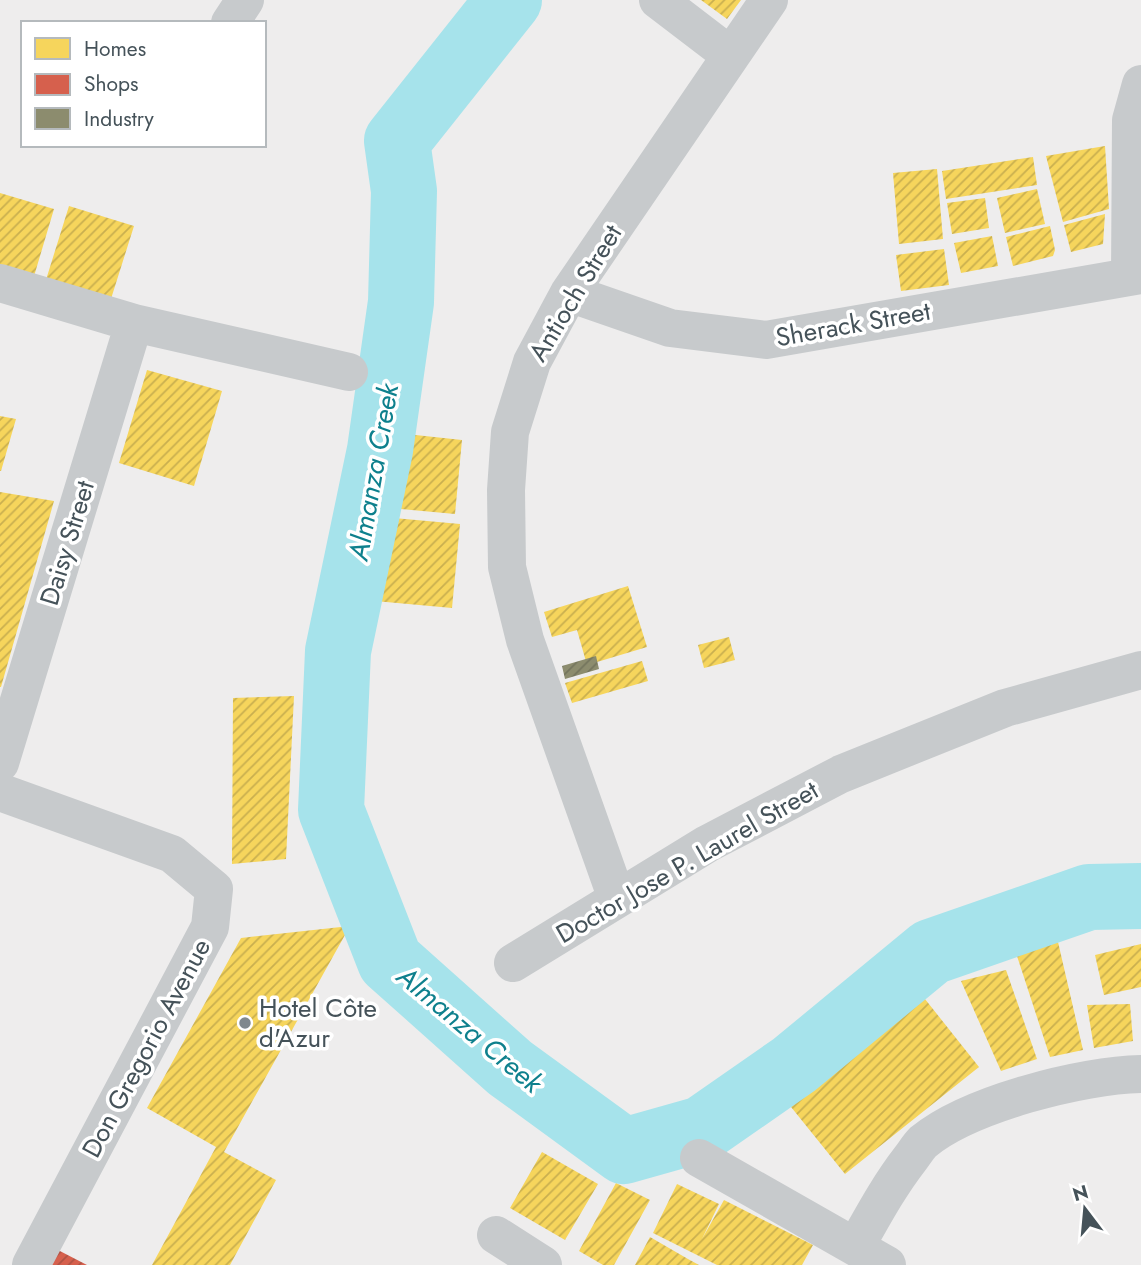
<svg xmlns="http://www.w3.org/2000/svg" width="1141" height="1265" font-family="Jost,sans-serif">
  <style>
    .homes { fill: url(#homes-hatch) }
    .shops { fill: url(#shops-hatch) }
    .industry { fill: url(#industry-hatch) }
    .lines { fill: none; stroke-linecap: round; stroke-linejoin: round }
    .river { stroke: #a6e3eb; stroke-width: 66 }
    .street { stroke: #c7cacc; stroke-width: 38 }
    .poi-dot { fill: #80888d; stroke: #fff; stroke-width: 2.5 }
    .labels { text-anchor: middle; stroke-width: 7; stroke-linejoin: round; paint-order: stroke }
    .street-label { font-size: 26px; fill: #455259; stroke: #fff }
    .poi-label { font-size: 26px; fill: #455259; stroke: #fff; text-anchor: start }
    .water-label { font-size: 28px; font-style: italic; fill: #0e808d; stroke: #fff }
  </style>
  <defs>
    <pattern id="homes-hatch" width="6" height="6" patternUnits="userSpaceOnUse" patternTransform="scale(1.75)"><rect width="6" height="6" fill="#f6d55c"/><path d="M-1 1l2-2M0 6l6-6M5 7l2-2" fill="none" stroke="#c9af4f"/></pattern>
    <pattern id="shops-hatch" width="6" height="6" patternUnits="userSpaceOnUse" patternTransform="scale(1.75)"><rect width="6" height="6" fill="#d6604d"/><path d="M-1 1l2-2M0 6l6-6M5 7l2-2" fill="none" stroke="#af5243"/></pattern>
    <pattern id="industry-hatch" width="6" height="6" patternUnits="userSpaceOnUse" patternTransform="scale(1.75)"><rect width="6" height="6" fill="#8c8c6e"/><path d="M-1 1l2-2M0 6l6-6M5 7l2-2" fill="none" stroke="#74755d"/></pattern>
  </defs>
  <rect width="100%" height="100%" fill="#eeeded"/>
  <path class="homes" d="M 701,0 L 741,0 L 727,19 Z
    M 1105,146 L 1109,209 L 1063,222 L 1046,156 Z
    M 1033,157 L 1037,185 L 946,199 L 942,171 Z
    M 937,169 L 943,239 L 899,244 L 893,173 Z
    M 1037,189 L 1045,224 L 1005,233 L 997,198 Z
    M 0,193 L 54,209 L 32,283 L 0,273 Z
    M 985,198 L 989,228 L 952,234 L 947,203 Z
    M 69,206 L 134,226 L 110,302 L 45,283 Z
    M 1105,214 L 1103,244 L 1071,252 L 1064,225 Z
    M 1050,226 L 1055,250 L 1053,256 L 1013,266 L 1006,237 Z
    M 992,236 L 998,266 L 961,273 L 954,243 Z
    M 944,249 L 949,285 L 901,291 L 896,255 Z
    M 147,370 L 222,391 L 194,486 L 119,463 Z
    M 0,416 L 16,419 L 1,471 L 0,471 Z
    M 397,433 L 462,440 L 455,514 L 390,508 Z
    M 0,492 L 54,501 L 1,687 L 0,687 Z
    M 383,517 L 460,524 L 452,608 L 375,601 Z
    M 628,586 L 647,647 L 587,665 L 577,630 L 552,637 L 544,612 Z
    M 729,637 L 735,660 L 704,668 L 698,645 Z
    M 642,661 L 648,681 L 572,703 L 565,683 Z
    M 294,696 L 286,859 L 232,864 L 233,698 Z
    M 350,926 L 224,1152 L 276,1180 L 230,1265 L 152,1265 L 216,1147 L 147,1108 L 241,938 Z
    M 1058,942 L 1083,1050 L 1050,1057 L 1017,956 Z
    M 1141,944 L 1141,987 L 1104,995 L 1095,955 Z
    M 1006,970 L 1037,1059 L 1001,1071 L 961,981 Z
    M 921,994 L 979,1067 L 845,1174 L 787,1102 Z
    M 1130,1004 L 1133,1041 L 1094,1048 L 1087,1005 Z
    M 542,1152 L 598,1184 L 565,1240 L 510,1208 Z
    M 616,1183 L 650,1200 L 614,1265 L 603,1265 L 579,1251 Z
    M 677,1184 L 719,1204 L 702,1239 L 724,1200 L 813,1245 L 802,1265 L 717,1265 L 653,1233 Z
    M 650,1237 L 688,1259 L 699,1265 L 635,1265 Z"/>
  <path class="shops" d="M 56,1249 L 87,1265 L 47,1265 Z"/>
  <path class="industry" d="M 596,656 L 599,669 L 565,679 L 562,666 Z"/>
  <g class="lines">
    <path class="river" d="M 509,0 L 397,141 L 404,191 L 401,302 L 380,450 L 338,651 L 331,810 L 390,961 L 510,1068 L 624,1151 L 702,1129 L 794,1065 L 931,952 L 1089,897 L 1141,896"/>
    <path class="street" d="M 658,0 L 730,55
      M 230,23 L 245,0
      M 1130,276 L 1131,120 L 1141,84
      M 0,283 L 134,323 L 349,372
      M 569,293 L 670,328 L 766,340 L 1141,275
      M 0,763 L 134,323
      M 0,792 L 172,854 L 214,889 L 210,927 L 31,1265
      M 617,899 L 525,640 L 507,567 L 506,490 L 510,432 L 532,362 L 569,293 L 769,0
      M 513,963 L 707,844 L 841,774 L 1005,708 L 1141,670
      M 699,1158 L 887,1265
      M 496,1235 L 543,1265
      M 856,1246 C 873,1216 889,1186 910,1159 C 914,1154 918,1147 923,1142 C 969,1104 1082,1075 1141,1074"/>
  </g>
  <circle class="poi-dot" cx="245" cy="1023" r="7"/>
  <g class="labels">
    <g class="street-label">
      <text transform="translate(575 293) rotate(-59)" y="9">Antioch Street</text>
      <text transform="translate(853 324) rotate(-10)" y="9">Sherack Street</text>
      <text transform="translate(67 543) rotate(-73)" y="9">Daisy Street</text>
      <text transform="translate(687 862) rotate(-30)" y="9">Doctor Jose P. Laurel Street</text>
      <text transform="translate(146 1048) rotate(-62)" y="9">Don Gregorio Avenue</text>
    </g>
    <g class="poi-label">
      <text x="259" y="1017">Hotel Côte<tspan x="259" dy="30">d'Azur</tspan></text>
    </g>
    <g class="water-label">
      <text transform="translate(373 472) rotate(-80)" y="10">Almanza Creek</text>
      <text transform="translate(470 1029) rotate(40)" y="10">Almanza Creek</text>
    </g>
  </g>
  <rect x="21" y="21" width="245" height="126" fill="#ffffff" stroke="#b5babd" stroke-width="2"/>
  <rect x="35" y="38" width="35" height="21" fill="#f6d55c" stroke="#b5babd" stroke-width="2"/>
  <text x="84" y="56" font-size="21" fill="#455259">Homes</text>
  <rect x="35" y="74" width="35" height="21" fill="#d6604d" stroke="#b5babd" stroke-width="2"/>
  <text x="84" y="91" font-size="21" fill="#455259">Shops</text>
  <rect x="35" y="108" width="35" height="21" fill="#8c8c6e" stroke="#b5babd" stroke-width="2"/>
  <text x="84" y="126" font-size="21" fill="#455259">Industry</text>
  <g transform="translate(1085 1209) rotate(344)" stroke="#ffffff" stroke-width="5" paint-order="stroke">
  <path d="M0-5L12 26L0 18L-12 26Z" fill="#455259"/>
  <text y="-10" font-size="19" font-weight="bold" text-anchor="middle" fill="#455259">N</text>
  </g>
</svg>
